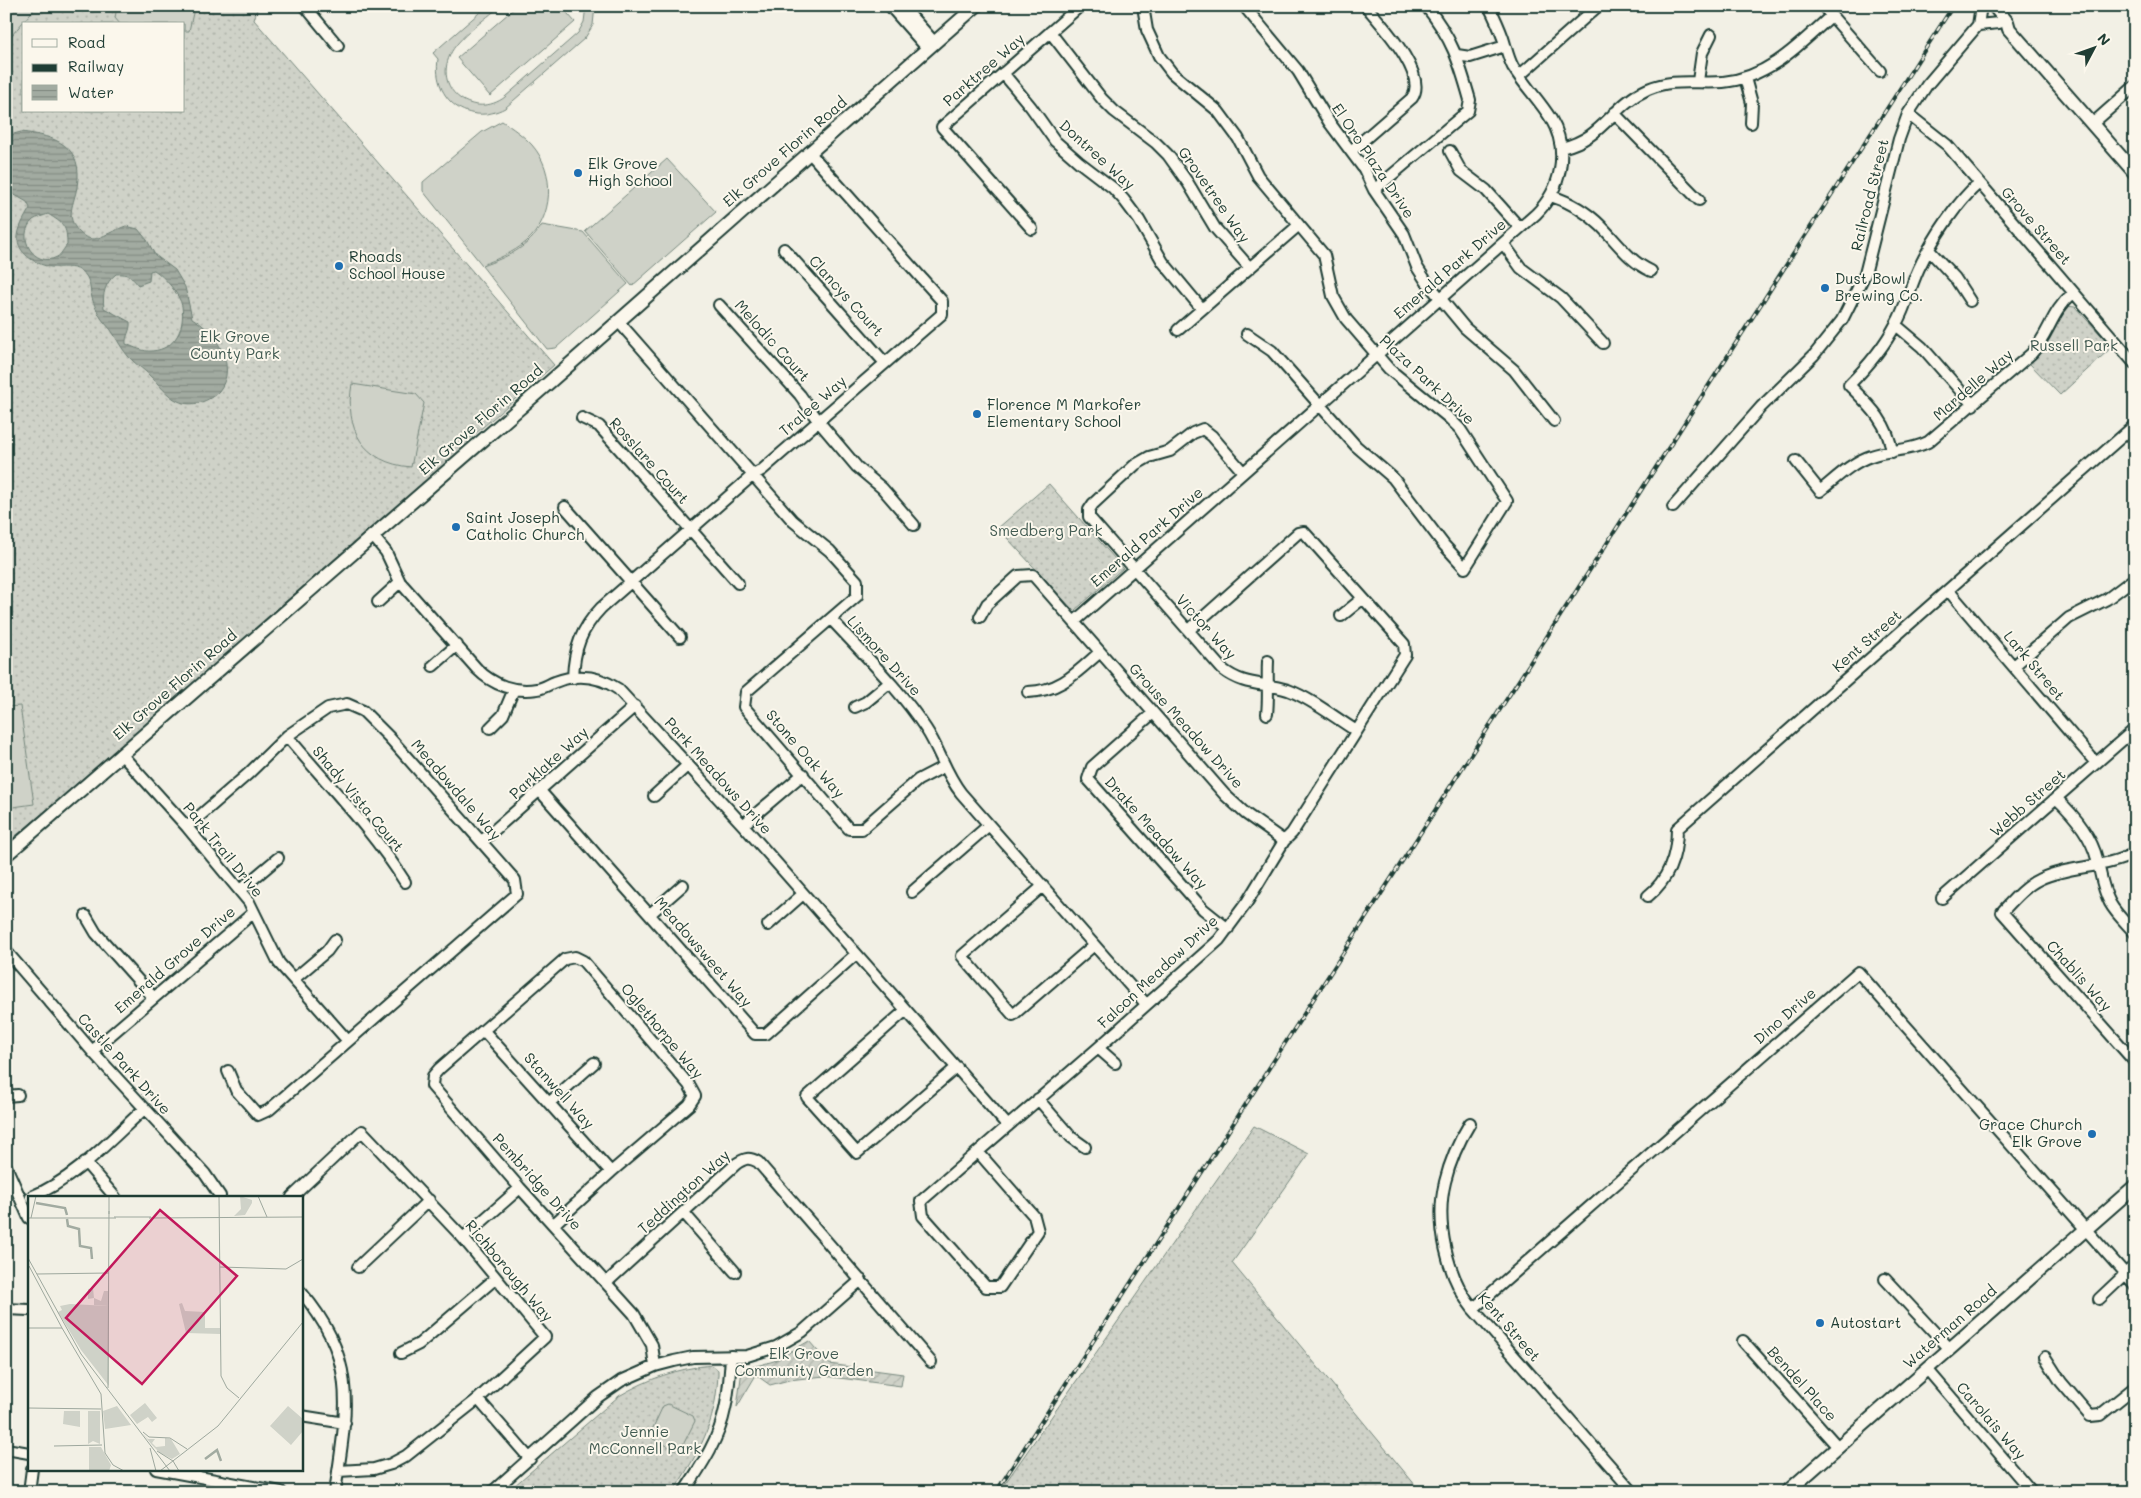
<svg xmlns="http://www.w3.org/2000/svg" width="2141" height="1498" font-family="Mali,sans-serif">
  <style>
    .grass { fill: url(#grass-dots); stroke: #77887e; fill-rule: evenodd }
    .garden { fill: url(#garden-furrows); stroke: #77887e }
    .pitch { fill: #cfd2c8; stroke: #77887e }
    .water { fill: url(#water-rules); stroke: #6e7f75; fill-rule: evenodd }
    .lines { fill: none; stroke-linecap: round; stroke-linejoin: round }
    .minor-casing { stroke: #1f3d34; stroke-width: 14 }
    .major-casing { stroke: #1f3d34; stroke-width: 16 }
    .minor { stroke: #fbf7ec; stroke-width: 10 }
    .major { stroke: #fbf7ec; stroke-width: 12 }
    .rail-casing { stroke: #1f3d34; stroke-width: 4 }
    .rail { stroke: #fbf7ec; stroke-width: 2; stroke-dasharray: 5.5; stroke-linecap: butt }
    .poi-dot { fill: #1f6fb2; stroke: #fbf7ec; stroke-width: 2 }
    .labels { text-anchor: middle; stroke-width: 4; stroke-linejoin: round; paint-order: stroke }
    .street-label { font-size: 15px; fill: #1f3d34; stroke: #fbf7ec }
    .poi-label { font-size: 15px; fill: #1f3d34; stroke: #fbf7ec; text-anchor: start }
    .park-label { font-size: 15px; fill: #425b52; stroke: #fbf7ec }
    .inset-river { fill: none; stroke: #a2aba1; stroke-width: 2.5 }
    .inset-road { fill: none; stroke: #9ea89e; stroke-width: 1 }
    .view { fill: #c2185b; fill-opacity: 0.15; stroke: #c2185b; stroke-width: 2.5 }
    .inset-edge { fill: none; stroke: #1f3d34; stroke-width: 2.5 }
  </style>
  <defs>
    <pattern id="grass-dots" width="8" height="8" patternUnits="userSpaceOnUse" patternTransform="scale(1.25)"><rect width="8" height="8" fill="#cfd2c8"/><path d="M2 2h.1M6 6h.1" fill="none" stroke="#b1b5ac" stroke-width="1.8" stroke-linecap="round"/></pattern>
    <pattern id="garden-furrows" width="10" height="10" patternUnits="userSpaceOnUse" patternTransform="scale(1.25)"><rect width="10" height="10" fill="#cfd2c8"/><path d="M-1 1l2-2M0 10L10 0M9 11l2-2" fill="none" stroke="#b1b5ac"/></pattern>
    <pattern id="water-rules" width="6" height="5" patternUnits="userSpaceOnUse" patternTransform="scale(1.25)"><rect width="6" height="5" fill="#a2aba1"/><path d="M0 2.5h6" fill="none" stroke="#838c84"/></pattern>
  </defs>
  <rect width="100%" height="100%" fill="#f2f0e5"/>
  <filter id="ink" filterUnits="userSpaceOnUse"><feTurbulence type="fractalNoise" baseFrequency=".02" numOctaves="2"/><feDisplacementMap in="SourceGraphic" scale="10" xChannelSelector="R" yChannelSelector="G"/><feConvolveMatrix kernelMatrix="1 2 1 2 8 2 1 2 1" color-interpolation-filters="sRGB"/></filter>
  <g filter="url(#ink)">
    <path class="grass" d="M 6,6 L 258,6 L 254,20 L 554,365 L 467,441 L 470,445 L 160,715 L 6,844 ZM 24,24 L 184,24 L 184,111 L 24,111 Z
      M 2067,306 L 2075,307 L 2112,347 L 2060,395 L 2029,363 L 2038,356 L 2048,341 L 2054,322 Z
      M 1049,484 L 1123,568 L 1074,611 L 998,528 Z
      M 1254,1126 L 1309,1154 L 1232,1263 L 1421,1492 L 999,1492 Z
      M 712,1365 L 718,1370 L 718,1375 C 715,1426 700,1450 673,1492 L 507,1492 L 619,1396 C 648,1379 678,1368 712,1365 Z"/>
    <path class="garden" d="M 809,1341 L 829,1364 L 903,1374 L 901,1386 L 824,1376 L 789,1380 L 770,1385 L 756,1375 L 737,1407 L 742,1370 L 774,1361 Z"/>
    <path class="pitch" d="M 6,6 L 33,6 L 35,8 L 6,42 Z
      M 117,6 L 192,6 L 193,13 L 189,31 L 184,31 L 184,24 L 120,24 L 115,18 Z
      M 487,6 L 500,6 C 486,19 457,38 450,55 C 433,91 475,120 505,97 L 578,33 L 584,22 L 586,6 L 595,6 L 593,25 L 585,38 L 505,108 C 469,127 432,100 438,59 L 433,53 Z
      M 517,6 L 561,6 L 575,22 L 490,96 L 457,58 Z
      M 502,121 C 512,128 523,135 532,145 C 556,172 554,218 526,242 C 513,253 497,259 482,265 L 423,191 L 423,182 L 482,132 Z
      M 667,159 L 716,212 L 632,286 L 585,231 Z
      M 542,225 L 583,232 L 628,284 L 556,348 L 547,349 L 482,266 C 507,257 528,248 542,225 Z
      M 352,384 L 416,394 L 424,403 L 411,467 C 363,463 344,429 352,384 Z
      M 20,706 L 34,804 L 6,808 L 6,707 Z
      M 668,1404 L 693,1416 L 695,1421 L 682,1447 L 676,1450 L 653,1439 L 651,1432 L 663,1406 Z"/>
    <path class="water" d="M 21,132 C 56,136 84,146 77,187 C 74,204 65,216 78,231 C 83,236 87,239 94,239 C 99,239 119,228 126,226 L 138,229 L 147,240 L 155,255 L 175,270 L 185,287 L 192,318 C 215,331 239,366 219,391 C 210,401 192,408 178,401 C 167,396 159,384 150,376 C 145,370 138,366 133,361 C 124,353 119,343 113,333 C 110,328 105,324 101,318 C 98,313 95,307 93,301 C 89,291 92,278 81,271 C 72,265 61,268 51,267 C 38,265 19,255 18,240 C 17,229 25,217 30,208 L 27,202 L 6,190 L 6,136 ZM 48,214 C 64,224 67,226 67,245 C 64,248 61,255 57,257 C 34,269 15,236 33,220 C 37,217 44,216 48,214 ZM 154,270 C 164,276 180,295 182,306 C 185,328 176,349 152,351 C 144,352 133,347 126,344 C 125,336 131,331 130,322 L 104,308 C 102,294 105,283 116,274 C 127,273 131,276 138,285 L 149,281 L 150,271 Z"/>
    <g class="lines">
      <defs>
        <path id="minor" d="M 305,6 L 338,46
          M 890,6 L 927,48
          M 902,6 L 934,42
          M 1143,6 L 1147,30 L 1159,56 L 1172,73 L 1218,111 L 1238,138 L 1258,176 L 1324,255 L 1333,296 L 1346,319 L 1389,369 L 1449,418 L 1460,429 L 1507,501 L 1465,568 L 1444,545 L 1393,478 L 1356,446 L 1272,351 L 1247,334
          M 1244,6 L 1298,71 L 1329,122 L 1364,169 L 1374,190 L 1404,234 L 1417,267 L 1426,281 L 1465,328 L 1514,370 L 1554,421
          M 1823,6 L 1880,71
          M 1978,25 L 1999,23
          M 1050,32 L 1102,99 L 1114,111 L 1156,143 L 1168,155 L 1188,183 L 1215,228 L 1250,268
          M 1457,55 L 1470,57 L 1505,46
          M 1003,73 L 1031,107 L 1055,141 L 1079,162 L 1113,188 L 1124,200 L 1139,220 L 1163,262 L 1202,309
          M 1519,76 L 1598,6
          M 1745,78 L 1752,103 L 1751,123
          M 1698,81 L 1702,53 L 1711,35
          M 1614,113 L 1699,200
          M 1908,114 L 1947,145 L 2135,364
          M 2092,124 L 2135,86
          M 1561,148 C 1605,138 1610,106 1648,89 C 1673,78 1696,84 1723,82 C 1768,78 1799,45 1831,16
          M 1351,151 L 1412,98 C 1429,75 1381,24 1366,6
          M 1450,151 L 1461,171 L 1486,190 L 1520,228
          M 1374,190 L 1468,111 L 1470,100 C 1459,61 1452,38 1426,6
          M 1551,196 C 1570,202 1587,212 1601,226 C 1618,243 1629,261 1651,271
          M 1032,229 L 942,127 L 1080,6
          M 1503,243 L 1521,268 L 1561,298 L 1603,343
          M 784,249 L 885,363
          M 1929,250 L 1955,278 L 1970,301
          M 719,305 L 800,395 L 819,422 L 857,467 L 882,488 L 914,525
          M 618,321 L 793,521 L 830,551 L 857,581 L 857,596 L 746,692 L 744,707 L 849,829 L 862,829 L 918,780 L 943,767
          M 1896,325 L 1922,347 L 1973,405
          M 1178,330 L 1299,225
          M 582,418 L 599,426 L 738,583
          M 1892,452 C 1888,422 1869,405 1849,385 C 1867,367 1884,347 1896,324 C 1907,305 1911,283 1921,264 C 1934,237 1957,202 1979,183
          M 1796,461 L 1820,491 C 1835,479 1852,462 1871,456 C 1890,449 1908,452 1928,442 L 2031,354 C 2050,334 2050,313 2073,293
          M 1243,472 L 1212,436 L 1203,429 L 1193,433 L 1170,451 L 1149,457 L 1135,465 L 1093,504 L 1089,510 L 1089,517 L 1222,669 C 1245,687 1263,682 1288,690 C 1312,699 1334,717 1355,730
          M 565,507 L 680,637
          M 1673,507 L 1761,407 L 1814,355 L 1842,320 L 1865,274 L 1899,139 L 1908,114 L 1927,85 L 1978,25 L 1981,6
          M 372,535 L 386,552 L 400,582 L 477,669 C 493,685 515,693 537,689 C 544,688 549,684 555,682 C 578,673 599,676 618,689 L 743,825 L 1008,1126
          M 1948,590 L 2096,763
          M 378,602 L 400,582
          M 1341,616 L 1362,599
          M 980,617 L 987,604 L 1018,576 L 1033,575 L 1225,795 L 1246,814 L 1284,841
          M 831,619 C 863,654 900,689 926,729 C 940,750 945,773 961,793 L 1146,1004
          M 1074,622 L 1536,214 C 1561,189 1570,151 1551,119 C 1540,101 1524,85 1513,67 C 1508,58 1506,47 1503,38 C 1499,27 1494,16 1489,6
          M 433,666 L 457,645
          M 2014,666 L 2069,618 L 2107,599 L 2135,578
          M 573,678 C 574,649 581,629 601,608 L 753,475 L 762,470 L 942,314 L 942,301 L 809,152
          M 1028,692 C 1061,691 1077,672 1100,652
          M 855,707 L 866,702 L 889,683
          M 1153,713 L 1092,767 L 1088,779 L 1203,909 L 1228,929
          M 1267,714 C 1269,696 1267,679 1268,661
          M 490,728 L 503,715 L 514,689
          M 287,736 C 327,784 372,829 405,882
          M 121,754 L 187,827 L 249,902 L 279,963 L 348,1041
          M 540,791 L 755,1034 L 766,1034 L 856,954
          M 654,796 L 688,765
          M 2056,798 C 2073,814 2091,835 2097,859 C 2101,874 2102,888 2110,903 C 2116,914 2126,923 2135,933
          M 743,825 L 803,774
          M 187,827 L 248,774 L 287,736 L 328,708 L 347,704 L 363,711 L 389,737 L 515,880 L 517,894 L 269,1110 L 258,1115 L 236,1090 L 228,1071
          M 482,841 L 635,706
          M 1043,886 L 962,956 L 1013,1015 L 1094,945
          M 240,890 L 278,858
          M 912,892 L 989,825
          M 1648,896 C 1669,879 1677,856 1677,829 L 2135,425
          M 1942,898 L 2135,729
          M 650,914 L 683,885
          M 86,916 L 96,933 L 153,997
          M 768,925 L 803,894
          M 6,951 L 92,1051 L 205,1174 L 220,1196
          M 294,979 L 327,951 L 335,940
          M 906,1010 L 807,1097 L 857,1153 L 957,1067
          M 484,1031 L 611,1172
          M 1098,1048 L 1115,1063
          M 92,1051 L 254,912
          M 2134,1061 L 2002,912 C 2013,900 2025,886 2040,879 C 2070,865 2105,869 2135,853
          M 6,1096 L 18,1095
          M 1038,1099 L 1071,1137 L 1085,1147
          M 549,1103 L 594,1063
          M 1470,1123 C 1459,1141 1450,1161 1445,1182 C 1435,1223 1447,1277 1473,1309 L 1633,1492
          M 979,1153 L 1034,1216 L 1038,1231 L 1000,1287 L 986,1287 L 923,1216 L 921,1201 L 1098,1048 L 1219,940 L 1247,902 L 1284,841 L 1292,833 L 1405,655 L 1404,644 L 1304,532 L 1298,533 L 1189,630
          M 85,1162 L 115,1197
          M 6,1166 L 29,1218
          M 31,1197 C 75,1179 109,1141 144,1109
          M 292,1197 L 362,1131 L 463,1238 L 545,1337 L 478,1399 L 406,1456 L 391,1464 L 374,1469 L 338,1471
          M 684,1213 L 735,1272
          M 554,1224 L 611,1172 L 689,1105 L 695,1096 L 689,1085 L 583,961 L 575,957 L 565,959 L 439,1069 L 433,1076 L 432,1086 L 520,1188 L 634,1314 L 652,1345 L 655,1366
          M 463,1238 L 520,1188
          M 358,1267 L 429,1200
          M 1885,1279 L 1950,1349
          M 607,1282 L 736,1164 C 745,1158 749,1157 758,1162 L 931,1362
          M 301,1292 C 359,1359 347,1411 335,1492
          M 2099,1299 L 2135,1265
          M 6,1309 L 29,1310
          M 1473,1309 L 1858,972 L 2135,1285
          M 1743,1341 L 1838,1447
          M 401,1353 L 419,1344 L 496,1278
          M 2045,1357 L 2061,1382 L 2090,1416 L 2100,1415 L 2135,1387
          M 1927,1369 L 2032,1492
          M 478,1399 L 530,1459
          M 301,1416 L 345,1423
          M 6,1449 L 29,1453
          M 156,1469 L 281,1492
          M 29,1492 L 32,1469
          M 492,1492 L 598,1397 L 621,1381 L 655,1366 L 674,1361 L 693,1357 L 747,1356 L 776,1347 L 802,1332 L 861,1280
          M 684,1492 C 701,1466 719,1440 725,1409 C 729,1392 730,1373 731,1356"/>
        <path id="major" d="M 1994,6 L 2007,22 L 2009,29 L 2135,173
          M 6,855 L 552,380 L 976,6
          M 1787,1492 L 2135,1186"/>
      </defs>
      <use href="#minor" class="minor-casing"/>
      <use href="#major" class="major-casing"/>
      <use href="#minor" class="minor"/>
      <use href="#major" class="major"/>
      <defs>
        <path id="rail" d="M 996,1492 L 1953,6"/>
      </defs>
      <use href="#rail" class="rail-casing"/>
      <use href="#rail" class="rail"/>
    </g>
  </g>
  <g class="poi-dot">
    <circle cx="578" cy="173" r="5"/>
    <circle cx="339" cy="266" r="5"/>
    <circle cx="1825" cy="288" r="5"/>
    <circle cx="977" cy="414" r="5"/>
    <circle cx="456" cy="527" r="5"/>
    <circle cx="2092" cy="1134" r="5"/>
    <circle cx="1820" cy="1323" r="5"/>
  </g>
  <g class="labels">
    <g class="street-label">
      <text transform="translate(984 70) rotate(-41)" y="5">Parktree Way</text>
      <text transform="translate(785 152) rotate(-41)" y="5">Elk Grove Florin Road</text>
      <text transform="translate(1097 155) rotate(42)" y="5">Dontree Way</text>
      <text transform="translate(1373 161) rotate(56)" y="5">El Oro Plaza Drive</text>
      <text transform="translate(1214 195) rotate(55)" y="5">Grovetree Way</text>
      <text transform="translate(1870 195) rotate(-76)" y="5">Railroad Street</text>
      <text transform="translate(2036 226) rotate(49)" y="5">Grove Street</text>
      <text transform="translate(1450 269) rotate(-41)" y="5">Emerald Park Drive</text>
      <text transform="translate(846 296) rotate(48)" y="5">Clancys Court</text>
      <text transform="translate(772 341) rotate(48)" y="5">Melodic Court</text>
      <text transform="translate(1427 380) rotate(43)" y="5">Plaza Park Drive</text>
      <text transform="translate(1973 385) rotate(-41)" y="5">Mardelle Way</text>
      <text transform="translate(813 406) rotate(-41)" y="5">Tralee Way</text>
      <text transform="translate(481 420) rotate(-41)" y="5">Elk Grove Florin Road</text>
      <text transform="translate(649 461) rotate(48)" y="5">Rosslare Court</text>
      <text transform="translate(1147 537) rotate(-41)" y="5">Emerald Park Drive</text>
      <text transform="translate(1206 627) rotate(48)" y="5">Victor Way</text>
      <text transform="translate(1867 641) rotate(-41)" y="5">Kent Street</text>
      <text transform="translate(884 656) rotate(48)" y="5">Lismore Drive</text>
      <text transform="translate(2034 666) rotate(50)" y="5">Lark Street</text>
      <text transform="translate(175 685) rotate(-41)" y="5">Elk Grove Florin Road</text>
      <text transform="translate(1186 726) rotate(48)" y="5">Grouse Meadow Drive</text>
      <text transform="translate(805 754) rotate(49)" y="5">Stone Oak Way</text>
      <text transform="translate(549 763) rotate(-42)" y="5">Parklake Way</text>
      <text transform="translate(718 776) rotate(48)" y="5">Park Meadows Drive</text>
      <text transform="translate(456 790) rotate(49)" y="5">Meadowdale Way</text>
      <text transform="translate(358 799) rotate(50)" y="5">Shady Vista Court</text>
      <text transform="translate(2028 803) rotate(-41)" y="5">Webb Street</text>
      <text transform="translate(1156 833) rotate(48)" y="5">Drake Meadow Way</text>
      <text transform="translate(223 850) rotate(51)" y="5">Park Trail Drive</text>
      <text transform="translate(703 952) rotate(49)" y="5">Meadowsweet Way</text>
      <text transform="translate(175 960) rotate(-41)" y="5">Emerald Grove Drive</text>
      <text transform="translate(1158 972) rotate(-43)" y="5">Falcon Meadow Drive</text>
      <text transform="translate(2079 976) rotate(48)" y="5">Chablis Way</text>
      <text transform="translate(1785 1016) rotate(-41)" y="5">Dino Drive</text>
      <text transform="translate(662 1031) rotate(50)" y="5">Oglethorpe Way</text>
      <text transform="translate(124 1064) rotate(48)" y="5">Castle Park Drive</text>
      <text transform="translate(559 1091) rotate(48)" y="5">Stanwell Way</text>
      <text transform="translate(537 1182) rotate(48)" y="5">Pembridge Drive</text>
      <text transform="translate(684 1192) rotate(-42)" y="5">Teddington Way</text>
      <text transform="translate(509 1271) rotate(50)" y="5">Richborough Way</text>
      <text transform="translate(1509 1327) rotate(49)" y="5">Kent Street</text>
      <text transform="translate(1950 1327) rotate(-41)" y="5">Waterman Road</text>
      <text transform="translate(1802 1384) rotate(48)" y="5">Bendel Place</text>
      <text transform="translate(1991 1421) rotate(49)" y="5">Carolais Way</text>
    </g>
    <g class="poi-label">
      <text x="588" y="169">Elk Grove<tspan x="588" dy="17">High School</tspan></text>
      <text x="349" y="262">Rhoads<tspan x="349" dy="17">School House</tspan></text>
      <text x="1835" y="284">Dust Bowl<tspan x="1835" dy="17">Brewing Co.</tspan></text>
      <text x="987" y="410">Florence M Markofer<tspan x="987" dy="17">Elementary School</tspan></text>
      <text x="466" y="523">Saint Joseph<tspan x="466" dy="17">Catholic Church</tspan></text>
      <text x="2082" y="1130" text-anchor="end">Grace Church<tspan x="2082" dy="17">Elk Grove</tspan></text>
      <text x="1830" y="1328">Autostart</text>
    </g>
    <g class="park-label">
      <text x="235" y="342">Elk Grove<tspan x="235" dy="17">County Park</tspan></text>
      <text x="2074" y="351">Russell Park</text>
      <text x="1046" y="536">Smedberg Park</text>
      <text x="804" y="1359">Elk Grove<tspan x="804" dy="17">Community Garden</tspan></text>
      <text x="645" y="1437">Jennie<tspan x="645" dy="17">McConnell Park</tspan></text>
    </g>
  </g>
  <g transform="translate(28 1196)">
    <rect width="275" height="275" fill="#f2f0e5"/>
    <path d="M 212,0 L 224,4 L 224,7 L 217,19 L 206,20 L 213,13 ZM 154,107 L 157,115 L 177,116 L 177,132 L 192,132 L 192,138 L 158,137 L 151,108 ZM 42,108 L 81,110 L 81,190 L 53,154 L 30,116 L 34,114 L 32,110 ZM 117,207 L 129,222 L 124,226 L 120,221 L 109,228 L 102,219 ZM 89,210 L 103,229 L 77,233 L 75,215 ZM 260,210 L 275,223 L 275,235 L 263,249 L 242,230 ZM 36,215 L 52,215 L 52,231 L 35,228 ZM 60,215 L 72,215 L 72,248 L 65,245 L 60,248 ZM 114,237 L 120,243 L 127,243 L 124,247 L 128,251 L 137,250 L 137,242 L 143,243 L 152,258 L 144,263 L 132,257 L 124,249 ZM 61,251 L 73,251 L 83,269 L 81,275 L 61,275 Z" fill="#cfd2c8"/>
    <path d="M 65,92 L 66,102 L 73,105 L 76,95 L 80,95 L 80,110 L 66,109 L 66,102 L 60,103 L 60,93 Z" fill="#cfd2c8"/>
    <path class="inset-river" d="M 8,7 L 37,12 L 39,19M 39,23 L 40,30 L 51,33 L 52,50 L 63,52 L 64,63M 177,263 L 189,254 L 193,265"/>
    <path class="inset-road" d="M 81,0 L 81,18M 191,0 L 193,180 L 199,192 L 211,202M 230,0 L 239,21M 86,21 L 123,21M 0,22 L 88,22M 3,22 L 8,0M 121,22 L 275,21M 0,62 L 53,158 L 142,275M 1,70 L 34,132M 192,71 L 258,73 L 275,63M 9,78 L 81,77M 0,132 L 34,132 L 73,198 L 77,257 L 85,269 L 96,275M 80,192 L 81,15M 0,212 L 73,213M 115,236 L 121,241 L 142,242 L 159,253M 26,250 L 74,249M 122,252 L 128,275M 129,255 L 145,265 L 151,275M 132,275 L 190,230 L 275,126"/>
    <path class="view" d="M 132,14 L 209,80 L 114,188 L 38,122 Z"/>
    <rect width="275" height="275" class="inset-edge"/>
  </g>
  <rect width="2141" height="1498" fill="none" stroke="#fbf7ec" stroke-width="25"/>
  <rect x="12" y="12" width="2116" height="1473" fill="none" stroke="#1f3d34" stroke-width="2" filter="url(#ink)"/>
  <rect x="22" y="22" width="162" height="90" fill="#fbf7ec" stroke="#a3ada2"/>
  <rect x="32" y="39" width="25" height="8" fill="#fbf7ec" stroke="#a3ada2"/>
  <text x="68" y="48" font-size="15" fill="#1f3d34">Road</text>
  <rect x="32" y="64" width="25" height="8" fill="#1f3d34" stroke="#a3ada2"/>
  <text x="68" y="72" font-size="15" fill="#1f3d34">Railway</text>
  <rect x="32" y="85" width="25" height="15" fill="url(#water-rules)" stroke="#a3ada2"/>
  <text x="68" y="98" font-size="15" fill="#1f3d34">Water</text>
  <g transform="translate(2094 48) rotate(49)" stroke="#fbf7ec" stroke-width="4" paint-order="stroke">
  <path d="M0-4L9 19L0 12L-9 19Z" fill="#1f3d34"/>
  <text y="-8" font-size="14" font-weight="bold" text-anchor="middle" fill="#1f3d34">N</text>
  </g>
</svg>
